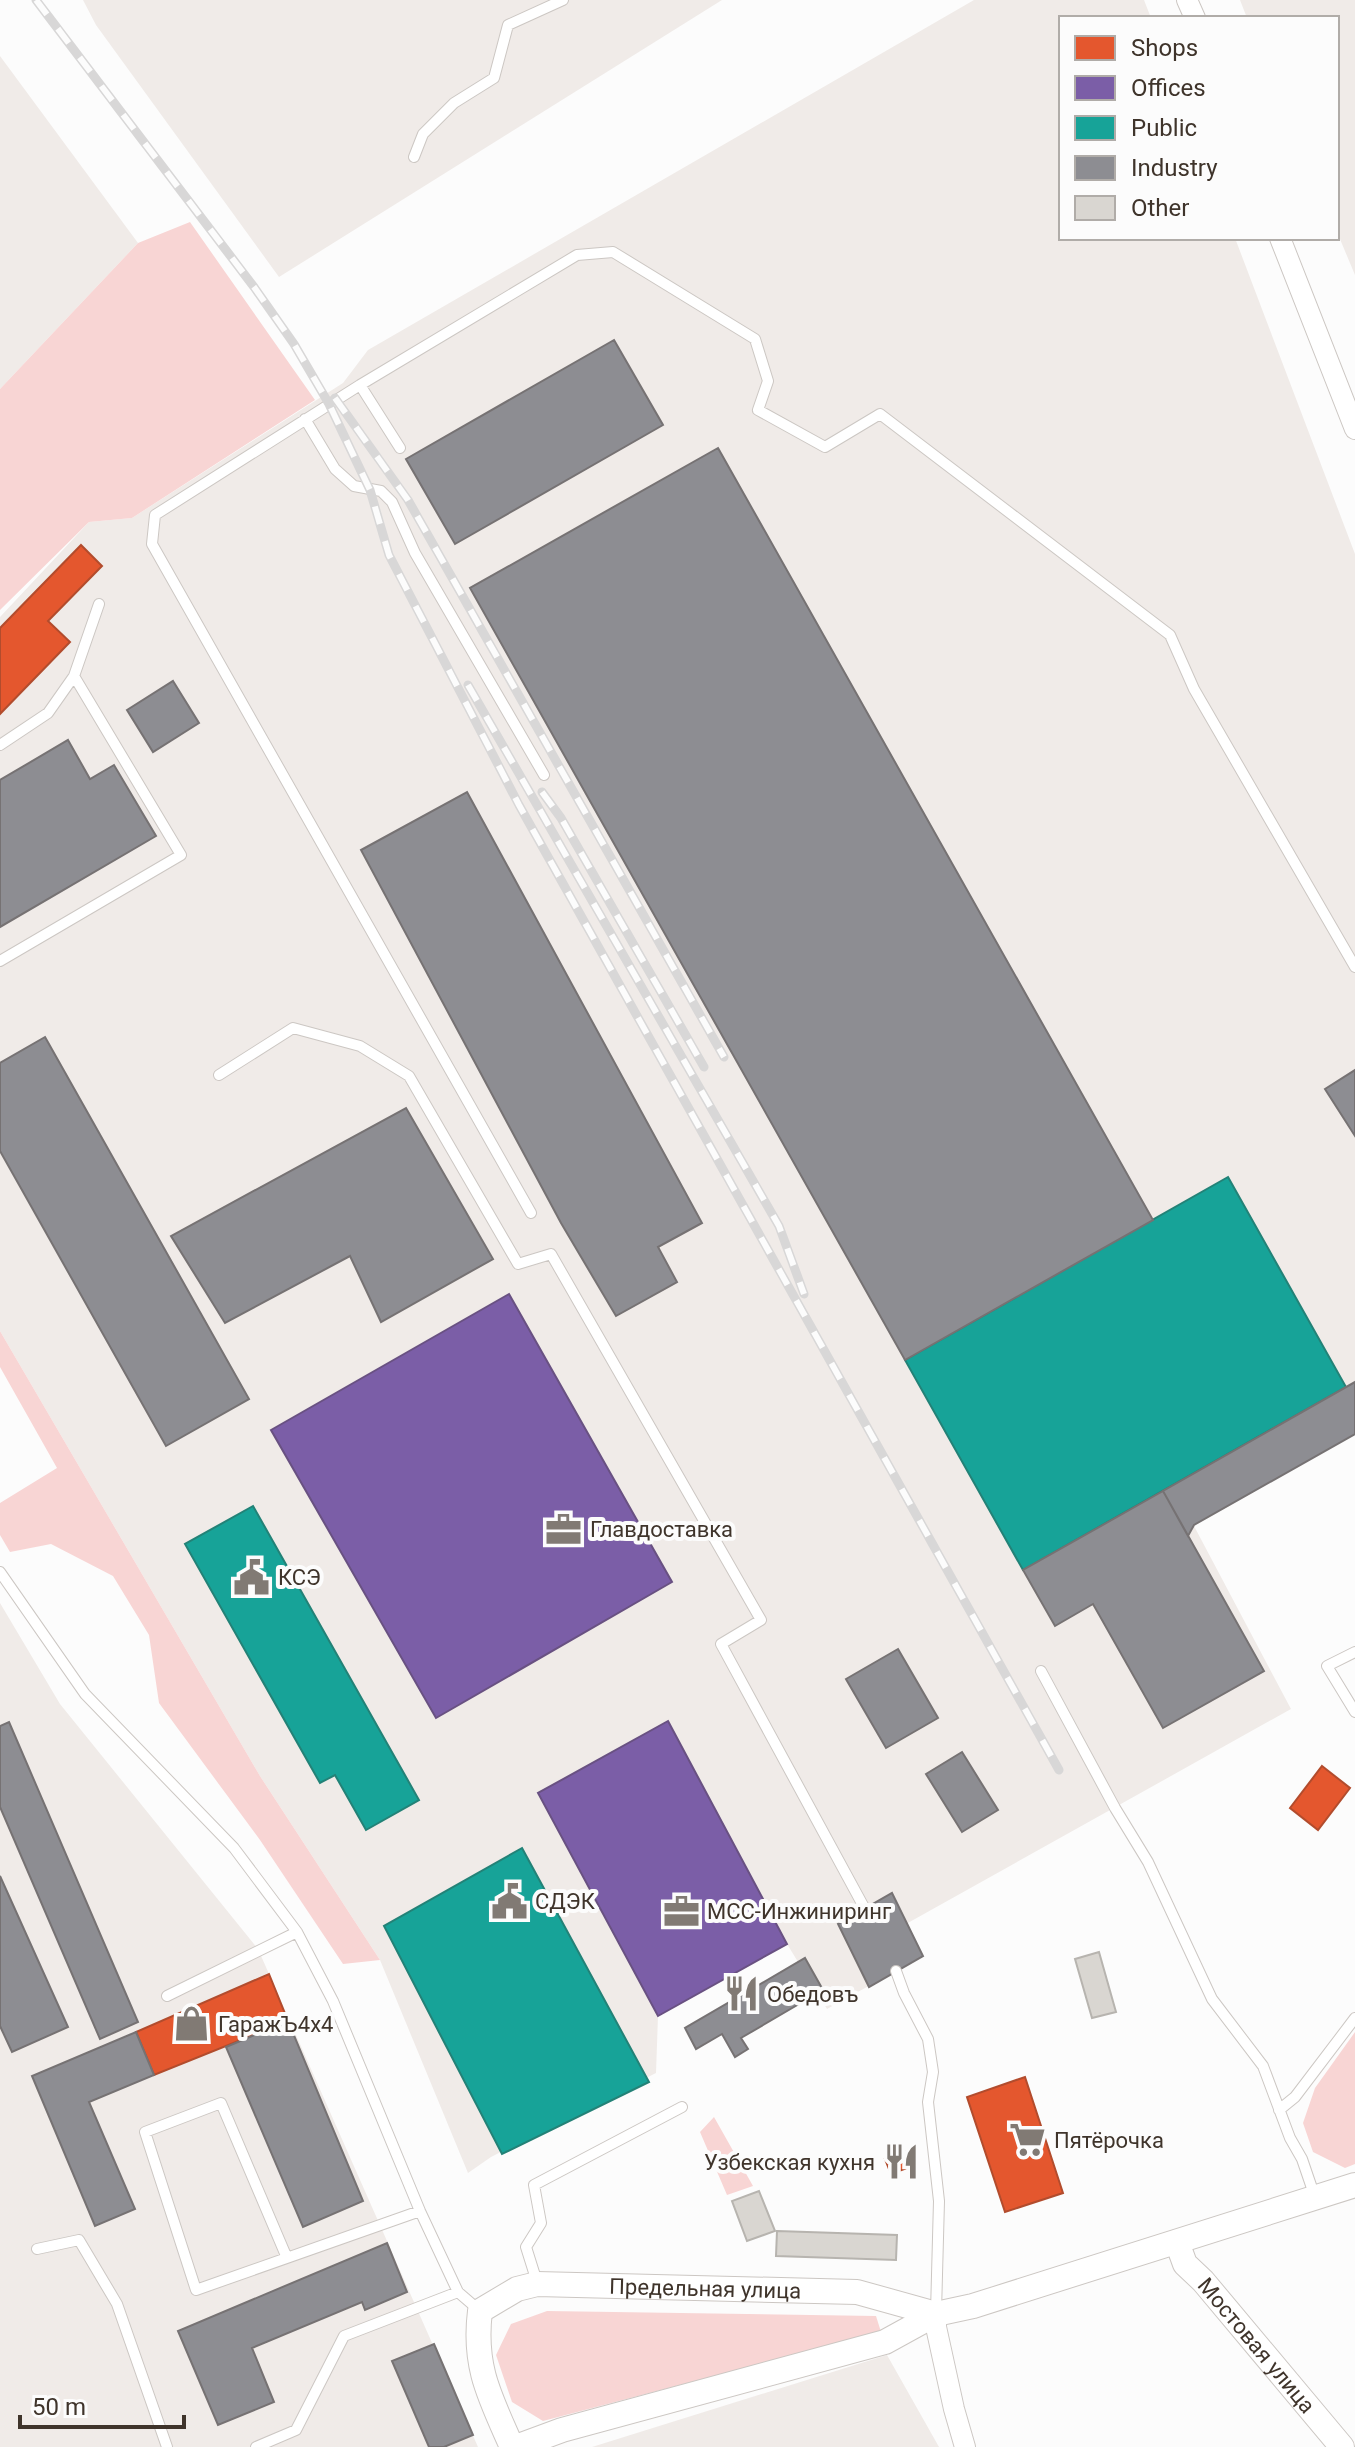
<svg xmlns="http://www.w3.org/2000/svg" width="1355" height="2447" font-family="Roboto,sans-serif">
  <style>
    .built { fill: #f0ebe8 }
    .green { fill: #f8d5d4 }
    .shops { fill: #e4572e; stroke: #b24c2d; stroke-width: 2 }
    .offices { fill: #7b5ea7; stroke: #695182; stroke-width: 2 }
    .public { fill: #17a398; stroke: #238277; stroke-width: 2 }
    .industry { fill: #8d8d92; stroke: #767273; stroke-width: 2 }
    .building { fill: #d9d6d1; stroke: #b7b4af; stroke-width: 2 }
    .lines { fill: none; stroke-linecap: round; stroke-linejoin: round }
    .service-casing { stroke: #ccc7c3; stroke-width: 12 }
    .minor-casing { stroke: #ccc7c3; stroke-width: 22 }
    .tertiary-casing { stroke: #ccc7c3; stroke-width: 26 }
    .service { stroke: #fff; stroke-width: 10 }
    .minor { stroke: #fff; stroke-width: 20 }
    .tertiary { stroke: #fff; stroke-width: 24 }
    .rail-casing { stroke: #d8d7d7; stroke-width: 9 }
    .rail { stroke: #fcfcfc; stroke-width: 6; stroke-dasharray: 18; stroke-linecap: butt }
    .labels { text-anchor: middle; stroke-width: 8; stroke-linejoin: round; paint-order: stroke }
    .poi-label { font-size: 22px; fill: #3f342b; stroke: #fcfcfc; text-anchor: start }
    .street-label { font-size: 22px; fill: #3f342b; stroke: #fcfcfc }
  </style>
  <rect width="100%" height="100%" fill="#fcfcfc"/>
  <path class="built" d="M 83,0 L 722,0 L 279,277 L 96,25 Z
    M 974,0 L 1144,0 L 1151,18 L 1061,18 L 1061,238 L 1235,238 L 1355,554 L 1355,1434 L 1194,1526 L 1291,1709 L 906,1924 L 923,1956 L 827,2009 L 787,1944 L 658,2016 L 656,2073 L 491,2157 L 468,2173 L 380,1960 L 260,1776 L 0,1331 L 0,617 L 89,522 L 132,518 L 343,383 L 368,350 Z
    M 1240,0 L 1355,0 L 1355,275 L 1337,232 L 1337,18 L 1247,18 Z
    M 0,56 L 138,243 L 0,389 Z
    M 0,1603 L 60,1704 L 258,1949 L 478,2447 L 0,2447 Z
    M 887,2355 L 939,2447 L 592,2447 Z"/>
  <path class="green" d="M 190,222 L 315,400 L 132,518 L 89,522 L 0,610 L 0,389 L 138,243 Z
    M 0,1331 L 260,1776 L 380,1960 L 343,1964 L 260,1840 L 159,1703 L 149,1635 L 113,1576 L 51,1544 L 10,1552 L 0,1535 L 0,1503 L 57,1468 L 0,1367 Z
    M 1355,2032 L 1355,2164 L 1345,2168 L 1313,2152 L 1303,2123 L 1315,2088 Z
    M 714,2117 L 753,2186 L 727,2195 L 700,2132 Z
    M 547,2311 L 876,2316 L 881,2332 L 543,2421 L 512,2402 L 496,2355 L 511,2324 Z"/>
  <path class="shops" d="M 81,545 L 102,566 L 48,621 L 70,642 L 0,714 L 0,628 Z
    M 1322,1766 L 1350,1788 L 1318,1830 L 1290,1808 Z
    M 269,1974 L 288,2021 L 154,2075 L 136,2032 Z
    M 1025,2077 L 1063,2193 L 1005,2212 L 967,2097 Z
    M 905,2152 L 910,2167 L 891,2174 L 885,2159 Z"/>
  <path class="offices" d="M 509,1294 L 672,1582 L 436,1718 L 271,1430 Z
    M 668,1721 L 787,1944 L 658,2016 L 538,1793 Z"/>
  <path class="public" d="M 1228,1177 L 1346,1387 L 1023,1570 L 905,1360 Z
    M 253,1506 L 419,1800 L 366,1830 L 335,1775 L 320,1783 L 185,1544 Z
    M 522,1848 L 649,2082 L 502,2154 L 384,1926 Z"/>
  <path class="industry" d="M 614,340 L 663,425 L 455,544 L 406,459 Z
    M 718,448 L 1153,1220 L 905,1360 L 470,588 Z
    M 173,681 L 199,723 L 153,752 L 127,710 Z
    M 68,740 L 90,779 L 114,765 L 156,836 L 0,927 L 0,780 Z
    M 467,792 L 702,1223 L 658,1247 L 677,1282 L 616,1316 L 561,1223 L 361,850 Z
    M 45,1037 L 249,1399 L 166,1446 L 0,1151 L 0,1063 Z
    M 1355,1070 L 1355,1136 L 1325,1089 Z
    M 406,1108 L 493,1259 L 381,1322 L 350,1256 L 225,1323 L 171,1236 Z
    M 1355,1382 L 1355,1434 L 1194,1525 L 1188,1536 L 1163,1491 Z
    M 1163,1491 L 1264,1671 L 1163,1728 L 1093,1604 L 1055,1626 L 1023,1570 Z
    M 898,1649 L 938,1718 L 886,1748 L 846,1679 Z
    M 9,1722 L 138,2022 L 100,2039 L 0,1807 L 0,1726 Z
    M 962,1752 L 998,1810 L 962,1832 L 926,1774 Z
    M 0,1876 L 68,2027 L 12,2052 L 0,2026 Z
    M 892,1893 L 923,1956 L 869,1987 L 838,1924 Z
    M 805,1958 L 823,1990 L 741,2038 L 748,2049 L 735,2057 L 722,2034 L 696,2049 L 685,2028 Z
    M 288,2021 L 363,2201 L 303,2227 L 226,2047 Z
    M 136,2032 L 154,2075 L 89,2102 L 135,2209 L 95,2226 L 32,2076 Z
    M 387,2243 L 407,2292 L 365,2310 L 362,2302 L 252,2348 L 274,2402 L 218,2425 L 178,2331 Z
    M 434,2344 L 473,2435 L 444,2447 L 429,2447 L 392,2361 Z"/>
  <path class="building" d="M 1099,1952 L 1116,2012 L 1092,2018 L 1075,1959 Z
    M 759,2191 L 775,2231 L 747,2241 L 732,2201 Z
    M 777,2231 L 897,2235 L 896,2260 L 776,2256 Z"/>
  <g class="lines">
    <defs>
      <path id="service" d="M 414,157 L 423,134 L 454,103 L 494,78 L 508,25 L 563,0
        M 360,385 L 400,448
        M 305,419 L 335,469 L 354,486 L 381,491 L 392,502 L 415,553 L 544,775
        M 0,745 L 48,713 L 74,676 L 99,604
        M 0,961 L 181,855 L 74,676
        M 219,1075 L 293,1028 L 360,1046 L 409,1076 L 518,1264 L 551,1254 L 761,1620 L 721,1644 L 865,1909
        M 531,1213 L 152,544 L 155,515 L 360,385 L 577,255 L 613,252 L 755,339 L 768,381 L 758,410 L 825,447 L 880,414 L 1170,635 L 1194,689 L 1355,967
        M 0,1572 L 85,1694 L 234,1848 L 297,1932 L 333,2001 L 420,2211 L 458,2292 L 480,2311
        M 1355,1652 L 1327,1666 L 1355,1712
        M 1041,1671 L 1115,1808 L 1148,1862 L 1212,1999 L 1263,2066 L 1290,2138 L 1302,2159 L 1315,2197
        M 896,1971 L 904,1993 L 928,2039 L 933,2072 L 928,2102 L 939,2201 L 936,2312
        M 167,1996 L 297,1932
        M 1279,2110 L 1295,2097 L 1355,2018
        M 37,2249 L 79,2240 L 117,2304 L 167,2447
        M 287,2258 L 221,2103 L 145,2132 L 196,2290 L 420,2211
        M 537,2282 L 526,2247 L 541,2223 L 534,2185 L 682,2107
        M 256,2447 L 296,2430 L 344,2336 L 458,2292"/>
      <path id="minor" d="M 1187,0 L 1195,18
        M 1280,238 L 1355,429
        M 936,2314 L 936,2327 L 954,2409 L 965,2447"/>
      <g id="tertiary">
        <path id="s1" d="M 1177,2242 L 1185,2264 L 1203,2281 L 1342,2447"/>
        <path id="s2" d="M 512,2447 C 490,2397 473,2367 480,2311 L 517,2289 L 537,2284 L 857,2292 L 936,2314"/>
        <path d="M 516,2447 L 562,2430 L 885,2342 L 936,2314 L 973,2306 L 1355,2185"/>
      </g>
    </defs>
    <use href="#service" class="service-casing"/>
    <use href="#minor" class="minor-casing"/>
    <use href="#tertiary" class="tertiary-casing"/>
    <use href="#service" class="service"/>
    <use href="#minor" class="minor"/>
    <use href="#tertiary" class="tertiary"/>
    <defs>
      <path id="rail" d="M 36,0 L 254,287 L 294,344 L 329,404 L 370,490 L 389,555 L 519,805 L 1059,1770
        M 335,398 L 408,500 L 724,1057
        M 468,685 L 779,1226 L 804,1294
        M 542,792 L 561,818 L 704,1067"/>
    </defs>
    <use href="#rail" class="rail-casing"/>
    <use href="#rail" class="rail"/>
  </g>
  <defs>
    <symbol id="office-bare" viewBox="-9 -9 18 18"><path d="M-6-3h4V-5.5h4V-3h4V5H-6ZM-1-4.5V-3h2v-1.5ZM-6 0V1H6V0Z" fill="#817a74" stroke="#fcfcfc" stroke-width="2.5" paint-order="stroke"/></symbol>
    <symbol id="civic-bare" viewBox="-9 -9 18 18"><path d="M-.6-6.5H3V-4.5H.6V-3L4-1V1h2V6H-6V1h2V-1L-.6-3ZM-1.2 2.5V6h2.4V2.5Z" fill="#817a74" stroke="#fcfcfc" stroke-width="2.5" paint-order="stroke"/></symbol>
    <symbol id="restaurant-bare" viewBox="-9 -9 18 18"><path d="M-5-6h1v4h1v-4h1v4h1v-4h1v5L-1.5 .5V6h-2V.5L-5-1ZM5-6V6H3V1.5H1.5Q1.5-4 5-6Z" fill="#817a74" stroke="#fcfcfc" stroke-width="2.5" paint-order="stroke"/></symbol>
    <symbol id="shop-bare" viewBox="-9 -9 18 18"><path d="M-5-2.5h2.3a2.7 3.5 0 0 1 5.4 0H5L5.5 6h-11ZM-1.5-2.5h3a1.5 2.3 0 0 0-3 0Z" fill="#817a74" stroke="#fcfcfc" stroke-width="2.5" paint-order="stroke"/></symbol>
    <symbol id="supermarket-bare" viewBox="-9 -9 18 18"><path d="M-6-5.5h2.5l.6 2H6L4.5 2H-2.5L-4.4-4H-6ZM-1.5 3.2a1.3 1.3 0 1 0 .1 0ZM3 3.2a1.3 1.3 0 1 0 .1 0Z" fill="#817a74" stroke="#fcfcfc" stroke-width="2.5" paint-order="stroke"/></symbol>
  </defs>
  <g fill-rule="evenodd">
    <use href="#office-bare" x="538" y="1504" width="51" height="51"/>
    <use href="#civic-bare" x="226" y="1552" width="51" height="51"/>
    <use href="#civic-bare" x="484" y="1876" width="51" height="51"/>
    <use href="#office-bare" x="656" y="1886" width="51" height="51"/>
    <use href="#restaurant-bare" x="716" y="1968" width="51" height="51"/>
    <use href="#shop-bare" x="166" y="1998" width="51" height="51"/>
    <use href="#supermarket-bare" x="1002" y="2114" width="51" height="51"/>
    <use href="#restaurant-bare" x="876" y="2136" width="51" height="51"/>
  </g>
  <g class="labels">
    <g class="poi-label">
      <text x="590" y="1537">Главдоставка</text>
      <text x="278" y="1585">КСЭ</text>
      <text x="535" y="1909">СДЭК</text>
      <text x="707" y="1919">МСС-Инжиниринг</text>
      <text x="767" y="2002">Обедовъ</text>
      <text x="218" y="2032">ГаражЪ4х4</text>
      <text x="1054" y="2148">Пятёрочка</text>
      <text x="875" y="2170" text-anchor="end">Узбекская кухня</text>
    </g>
    <g class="street-label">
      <text dy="8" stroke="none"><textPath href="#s2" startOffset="374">Предельная улица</textPath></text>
      <text dy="8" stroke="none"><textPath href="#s1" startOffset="132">Мостовая улица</textPath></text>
    </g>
  </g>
  <rect x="1059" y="16" width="280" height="224" fill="#fcfcfc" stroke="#b0aca8" stroke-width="2"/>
  <rect x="1075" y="36" width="40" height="24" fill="#e4572e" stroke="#b0aca8" stroke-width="2"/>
  <text x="1131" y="56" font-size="24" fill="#3f342b">Shops</text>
  <rect x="1075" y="76" width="40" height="24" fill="#7b5ea7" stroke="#b0aca8" stroke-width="2"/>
  <text x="1131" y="96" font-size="24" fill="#3f342b">Offices</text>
  <rect x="1075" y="116" width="40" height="24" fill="#17a398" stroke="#b0aca8" stroke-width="2"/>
  <text x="1131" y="136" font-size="24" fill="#3f342b">Public</text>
  <rect x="1075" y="156" width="40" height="24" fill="#8d8d92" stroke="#b0aca8" stroke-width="2"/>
  <text x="1131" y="176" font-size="24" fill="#3f342b">Industry</text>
  <rect x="1075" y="196" width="40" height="24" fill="#d9d6d1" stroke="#b0aca8" stroke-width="2"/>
  <text x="1131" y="216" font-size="24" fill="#3f342b">Other</text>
  <path d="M20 2415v12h164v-12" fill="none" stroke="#3f342b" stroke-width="4"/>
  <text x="32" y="2415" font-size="24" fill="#3f342b" stroke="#fcfcfc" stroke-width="6" paint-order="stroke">50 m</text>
</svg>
